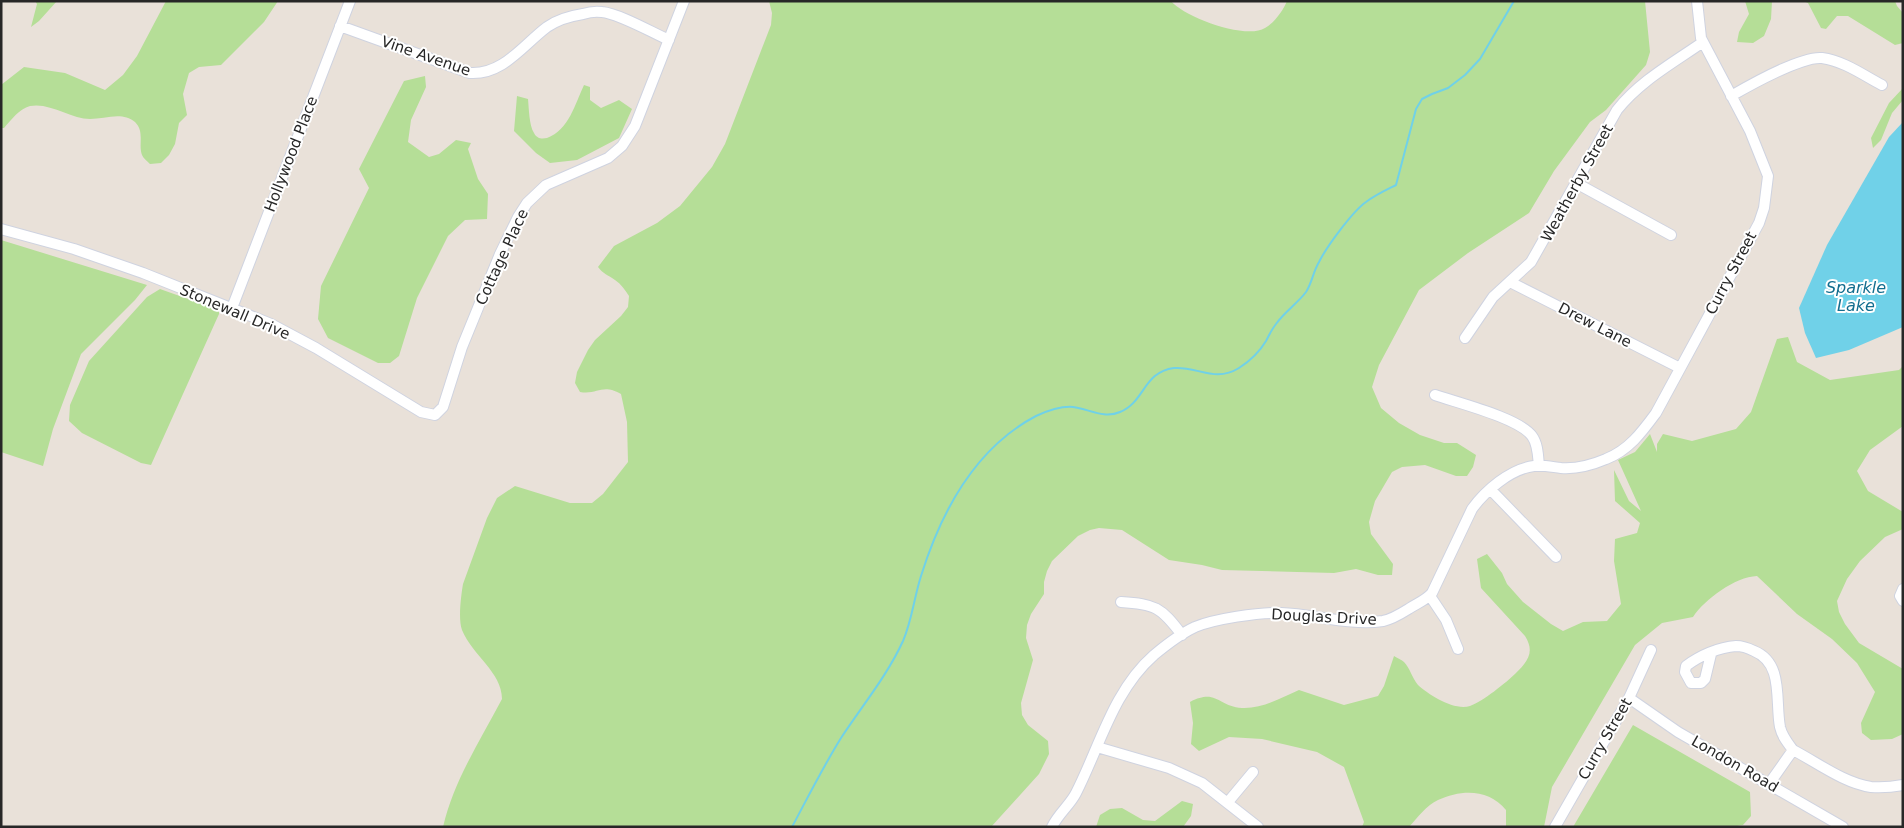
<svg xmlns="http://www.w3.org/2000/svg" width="1904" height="828" font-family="'DejaVu Sans',sans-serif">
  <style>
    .green { fill: #b5de97 }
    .water { fill: #70d1e8 }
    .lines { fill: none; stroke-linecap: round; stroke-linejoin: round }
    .stream { stroke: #70d1e8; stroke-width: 2 }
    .minor-casing { stroke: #cfd3e0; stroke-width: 12 }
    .minor { stroke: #fff; stroke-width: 10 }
    .labels { text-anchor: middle; stroke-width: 4; stroke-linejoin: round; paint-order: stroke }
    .street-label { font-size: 15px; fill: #272727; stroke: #fff }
    .water-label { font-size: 16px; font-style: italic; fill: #136e8f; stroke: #fff }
  </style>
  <rect width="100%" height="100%" fill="#e9e1d9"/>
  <path class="green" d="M 35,1 L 57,1 L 39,21 L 31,27 L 37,4 Z
    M 166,1 L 278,1 L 264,22 L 221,65 L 199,67 L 189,73 L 183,94 L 187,115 L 179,123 L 175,144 L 169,155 L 161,163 L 150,164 C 147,161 143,158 142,155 C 138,144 145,132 135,122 C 122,111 105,119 90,119 C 71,119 50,102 30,106 C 19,109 12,119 4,128 L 1,128 L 1,85 L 24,67 L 65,73 L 105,90 L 123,75 L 137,56 Z
    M 769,1 L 1171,1 C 1184,17 1246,40 1265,28 C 1274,23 1283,11 1287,1 L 1645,1 L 1650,52 L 1646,65 L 1606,110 L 1590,122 L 1554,171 L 1529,213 L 1468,253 L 1419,290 L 1379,365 L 1372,387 L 1381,408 L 1399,423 L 1420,435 L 1444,443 L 1457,443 L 1476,455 L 1473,467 L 1467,476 L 1456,476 L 1425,465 L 1402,467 L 1392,472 L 1375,501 L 1369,522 L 1371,534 L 1393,564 L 1392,575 L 1378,575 L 1356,569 L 1334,573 L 1222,570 L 1202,565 L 1169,560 L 1122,530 L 1099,528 L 1090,530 L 1078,536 L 1052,561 L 1047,571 L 1044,582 L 1044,594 L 1031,614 L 1027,625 L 1026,638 L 1033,660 L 1021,703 L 1022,715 L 1028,725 L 1048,741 L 1049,754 L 1039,774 L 991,827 L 443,827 C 454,780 480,741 502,699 C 502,672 472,655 462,630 C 458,619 461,596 463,584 L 487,518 L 497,498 L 515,486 L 570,503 L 592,503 L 603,494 L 628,462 L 627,422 L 621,394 C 602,383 598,395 580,392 L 575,383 L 577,372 L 588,350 L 595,340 L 621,316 L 628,307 L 629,296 C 625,290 621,284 615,280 C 608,275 603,274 598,267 L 614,246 L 657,223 L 680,206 L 712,167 L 725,144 L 771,25 L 772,13 Z
    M 1745,1 L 1772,1 L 1771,19 L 1764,36 L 1753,43 L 1737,42 L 1739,32 L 1749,14 Z
    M 1803,1 L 1895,1 L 1897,6 L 1903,13 L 1903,43 L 1895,45 L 1848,16 L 1837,16 L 1826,29 L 1821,28 L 1808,3 Z
    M 425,76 L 426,87 L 411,120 L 408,142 L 429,157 L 439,154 L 456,140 L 471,143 L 468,149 L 478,179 L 488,194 L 487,219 L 465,220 L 448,236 L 417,298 L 399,356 L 390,363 L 378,363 L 328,338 L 318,319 L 321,286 L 369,188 L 359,169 L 404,81 Z
    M 584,85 L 590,87 L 590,100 L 601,108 L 619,100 L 632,109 L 619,138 L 577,160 L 550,163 L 536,153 L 514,131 L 517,96 L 528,99 C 529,109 529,125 534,133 C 537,139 542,139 547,138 C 569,130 575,104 584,85 Z
    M 1903,88 L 1903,100 L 1892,113 L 1881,140 L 1873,148 L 1871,138 L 1889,103 Z
    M 1,240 L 147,285 L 135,300 L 81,354 L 53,429 L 43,466 L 1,452 Z
    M 160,289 L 219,310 L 219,314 L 151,465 L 141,463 L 82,433 L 69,421 L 70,405 L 89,361 L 147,297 Z
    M 1788,337 L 1797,362 L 1830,380 L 1899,370 L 1903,366 L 1903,426 L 1870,450 L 1857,471 L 1868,491 L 1903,512 L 1903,529 L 1885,537 L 1860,561 L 1847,579 L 1837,601 L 1839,612 L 1845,624 L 1859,643 L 1903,669 L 1903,734 L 1892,739 L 1871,740 L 1862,733 L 1861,723 L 1875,692 L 1857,663 L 1832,639 L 1797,614 L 1757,576 C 1735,577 1705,599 1693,617 L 1662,623 L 1635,645 L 1552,787 L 1544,827 L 1506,827 L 1506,810 C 1489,789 1462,789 1438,800 C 1427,805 1417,818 1409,827 L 1362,827 L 1364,822 L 1344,767 L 1317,752 L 1262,739 L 1229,737 L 1199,751 L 1191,744 L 1193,723 L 1190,702 C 1217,688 1218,707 1242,708 C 1262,709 1281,698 1299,690 L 1344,705 L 1378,696 L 1384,686 L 1394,656 C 1397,658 1402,660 1404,662 C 1410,668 1412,678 1418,685 C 1429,695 1454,711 1470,706 C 1482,702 1507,682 1516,673 C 1528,661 1535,652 1525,636 L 1481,588 L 1477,559 L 1487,554 L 1502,573 L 1507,584 L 1523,602 L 1551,624 L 1563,631 L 1583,622 L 1607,621 L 1621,604 L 1614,561 L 1615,539 L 1637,533 L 1640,523 L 1615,501 L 1614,470 L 1629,501 L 1641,511 L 1618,460 L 1635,452 L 1650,434 L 1657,452 L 1657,444 L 1663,434 L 1692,441 L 1736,429 L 1751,412 L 1777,339 Z
    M 1633,725 L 1750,792 L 1751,816 L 1743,825 L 1731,827 L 1573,827 Z
    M 1182,801 L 1193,804 L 1191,816 L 1183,827 L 1096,827 L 1100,815 L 1110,809 L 1122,808 L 1143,820 L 1155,821 Z"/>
  <path class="water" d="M 1903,122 L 1903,327 L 1849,350 L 1816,358 L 1805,333 L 1799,308 L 1827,245 L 1889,137 Z"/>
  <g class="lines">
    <path class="stream" d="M 792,827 C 808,797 823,767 841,738 C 862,706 887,676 903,641 C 912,620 914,598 921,576 C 941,512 975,448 1036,416 C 1047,411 1061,406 1073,407 C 1089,409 1104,419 1120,412 C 1145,402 1143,372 1174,368 C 1197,366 1215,383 1239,368 C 1250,361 1260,351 1266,341 C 1269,335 1272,329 1276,324 C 1284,312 1297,304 1306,292 C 1312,283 1313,272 1319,262 C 1327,246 1353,211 1366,202 C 1375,195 1386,190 1396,185 L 1416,109 L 1422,99 L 1432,94 L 1448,88 L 1465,75 L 1480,59 L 1514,1"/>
    <defs>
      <path id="minor" d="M 340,26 L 470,73 C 503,75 523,45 547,27 C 557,20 570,16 583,14 C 589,12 595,11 602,12 C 620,14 651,32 669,40
        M 1731,96 C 1750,85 1802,56 1822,58 C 1844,61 1863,75 1882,85
        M 1576,183 L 1671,235
        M 1,229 L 74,249 L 143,273 L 271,324 L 316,348 L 421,412 L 435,415 L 443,407 L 462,347 L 500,254 L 518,217 L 527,203 L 546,185 L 608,158 L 622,146 L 635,126 L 684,1
        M 1510,282 L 1680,368
        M 232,308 L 350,1
        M 1465,338 L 1493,297 L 1531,262 L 1617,110 C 1640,81 1673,63 1703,42
        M 1435,395 C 1458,403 1519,418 1532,436 C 1538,444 1538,456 1539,466
        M 1490,489 L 1556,557
        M 1903,589 L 1900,596 L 1903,601
        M 1430,596 L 1446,620 L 1458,649
        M 1121,602 C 1155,604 1161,607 1182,635
        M 1711,654 L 1705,679 L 1701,683 L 1691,683 L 1685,672 L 1686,666 C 1699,656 1719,647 1736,646 C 1743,646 1748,648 1754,651 C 1784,663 1775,701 1780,727 C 1782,736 1787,742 1793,750 L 1769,784
        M 1629,698 L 1678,732 L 1843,827
        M 1097,747 L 1169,768 L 1202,783 L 1258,827
        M 1793,750 C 1818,763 1844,783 1871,787 C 1882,788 1892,787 1903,785
        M 1228,802 L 1253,772
        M 1052,827 C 1058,814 1070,805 1076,793 C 1100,746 1113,691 1154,655 C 1166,645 1180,634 1195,627 C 1214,619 1259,612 1281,613 C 1314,614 1349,626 1383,621 C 1393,619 1402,613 1410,608 C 1418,603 1426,600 1432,593 L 1472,509 C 1485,491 1510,469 1534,466 C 1543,465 1552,467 1561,468 C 1575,469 1592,465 1606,459 C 1629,450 1642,432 1656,413 L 1759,223 L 1764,208 L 1768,176 L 1750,131 L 1701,38 L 1697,1
        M 1555,827 L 1629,698 L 1651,650"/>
    </defs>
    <use href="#minor" class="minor-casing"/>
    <use href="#minor" class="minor"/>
  </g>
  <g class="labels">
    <g class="street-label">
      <text transform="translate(426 56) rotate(19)" y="5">Vine Avenue</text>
      <text transform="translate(291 154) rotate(-69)" y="5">Hollywood Place</text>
      <text transform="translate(1577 183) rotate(-61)" y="5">Weatherby Street</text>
      <text transform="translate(502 257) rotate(-65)" y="5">Cottage Place</text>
      <text transform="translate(1731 273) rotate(-62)" y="5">Curry Street</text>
      <text transform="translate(235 312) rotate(23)" y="5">Stonewall Drive</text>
      <text transform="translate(1595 325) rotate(27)" y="5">Drew Lane</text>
      <text transform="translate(1324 617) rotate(3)" y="5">Douglas Drive</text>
      <text transform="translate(1605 739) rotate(-60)" y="5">Curry Street</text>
      <text transform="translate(1735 764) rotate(30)" y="5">London Road</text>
    </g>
    <g class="water-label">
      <text x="1856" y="293">Sparkle<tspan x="1856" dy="18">Lake</tspan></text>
    </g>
  </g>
  <rect width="1904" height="828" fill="none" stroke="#272727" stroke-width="5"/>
</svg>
